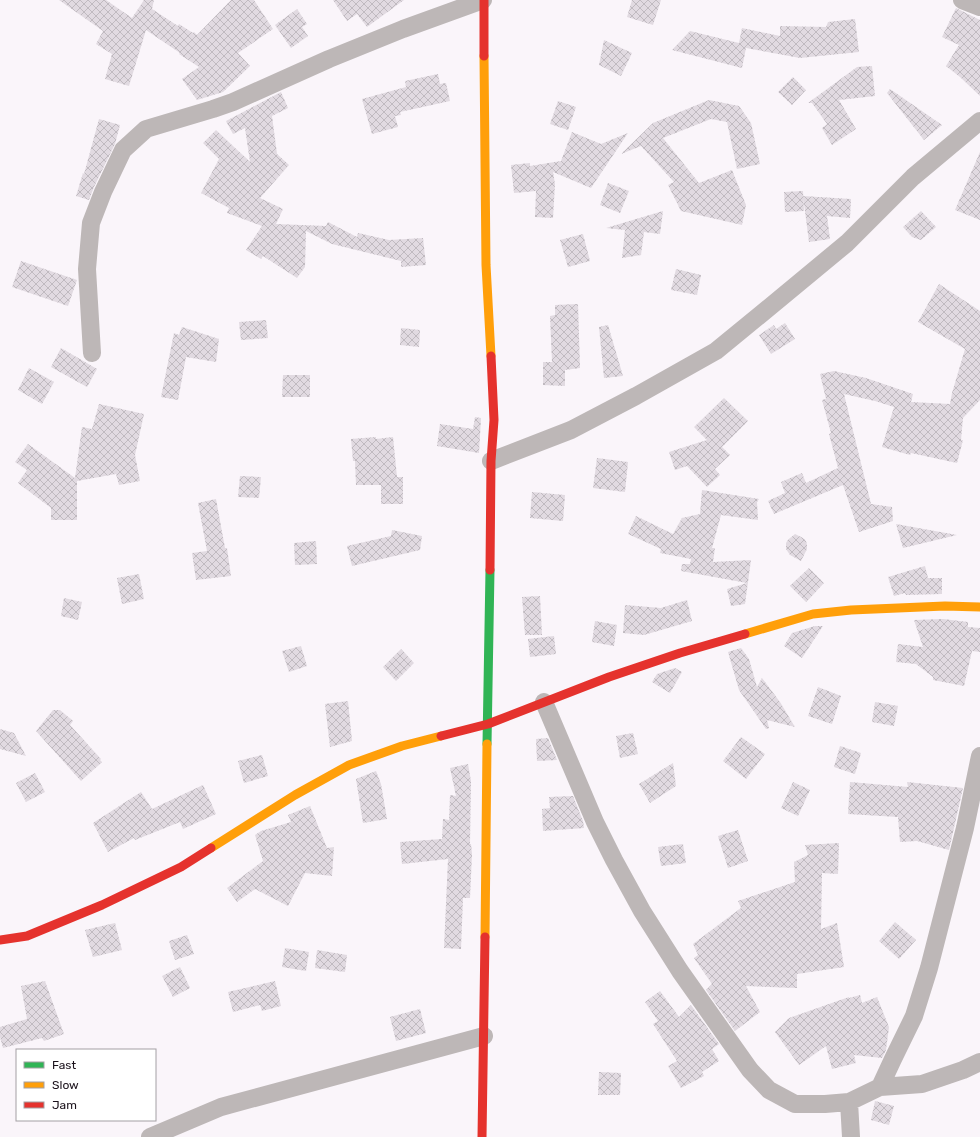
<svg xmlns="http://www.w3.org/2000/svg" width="980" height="1137" font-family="Rubik,sans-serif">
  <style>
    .building { fill: url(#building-cross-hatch) }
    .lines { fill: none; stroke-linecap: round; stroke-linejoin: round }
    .street { stroke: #bdb7b7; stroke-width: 18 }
    .fast { stroke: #30b455; stroke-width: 9 }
    .slow { stroke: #ff9f0a; stroke-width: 9 }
    .jam { stroke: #e5322d; stroke-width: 9 }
  </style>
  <defs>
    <pattern id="building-cross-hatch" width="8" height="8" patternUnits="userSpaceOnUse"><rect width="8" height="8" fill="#e1dae1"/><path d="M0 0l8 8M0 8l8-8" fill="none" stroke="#c0bac0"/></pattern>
  </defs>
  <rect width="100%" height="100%" fill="#faf5fa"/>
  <path class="building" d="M 59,0 L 106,0 L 132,18 L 144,0 L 154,0 L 152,9 L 178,26 L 179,24 L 193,33 L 194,32 L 197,35 L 231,0 L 254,0 L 273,29 L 238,53 L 250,66 L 223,92 L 197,100 L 182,79 L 199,67 L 179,54 L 180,53 L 146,30 L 129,86 L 105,79 L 112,54 L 96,44 L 103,31 Z
    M 333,0 L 404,0 L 367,27 L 357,14 L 347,21 Z
    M 632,0 L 661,0 L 653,25 L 627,17 Z
    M 956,8 L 980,20 L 980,96 L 960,77 L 946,66 L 959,45 L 942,37 Z
    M 297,9 L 307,24 L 302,27 L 308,36 L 291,48 L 275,25 Z
    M 855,19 L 859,52 L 800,58 L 746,48 L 742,68 L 672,50 L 690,31 L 739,43 L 742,28 L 780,36 L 780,26 L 826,27 L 828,22 Z
    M 604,40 L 632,53 L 621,76 L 599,65 Z
    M 872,66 L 875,96 L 839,100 L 856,129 L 832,145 L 822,128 L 827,124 L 812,103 L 808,103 L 857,67 Z
    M 438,74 L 440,84 L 446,83 L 450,101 L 400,112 L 401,115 L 395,116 L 398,127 L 372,134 L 362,99 L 406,87 L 405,81 Z
    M 793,77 L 806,90 L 792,105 L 778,92 Z
    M 890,89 L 942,125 L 924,140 L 887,93 Z
    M 281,92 L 288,108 L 272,116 L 277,154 L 289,165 L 260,198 L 283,209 L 276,224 L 326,226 L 328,222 L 357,237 L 358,233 L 389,240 L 423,238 L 426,265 L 401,267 L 401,261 L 332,244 L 306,231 L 305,267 L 297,278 L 263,256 L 261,259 L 246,250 L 262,226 L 227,213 L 229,208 L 201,193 L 219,159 L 203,143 L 216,130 L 250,162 L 245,128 L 233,134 L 226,121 Z
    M 709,100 L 739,106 L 751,123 L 760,164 L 737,169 L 727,122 L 711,119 L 663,138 L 699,183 L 732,170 L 746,205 L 742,225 L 681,211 L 668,185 L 674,182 L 641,146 L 621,154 L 653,123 Z
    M 558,101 L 576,107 L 568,130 L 550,124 Z
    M 99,119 L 120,125 L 115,144 L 94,187 L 89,200 L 76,196 L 83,173 L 84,174 Z
    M 572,132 L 601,144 L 628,133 L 591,188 L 553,172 L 555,184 L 553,218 L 535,217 L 536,191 L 514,193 L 511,165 L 530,163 L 530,166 L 561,161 Z
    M 980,152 L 980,220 L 955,210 Z
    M 608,183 L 629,191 L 620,213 L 600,205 Z
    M 803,191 L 804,211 L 785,212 L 784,192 Z
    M 803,196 L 851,199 L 850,218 L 827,216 L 830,239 L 809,242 Z
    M 663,211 L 660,234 L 644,232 L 641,255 L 622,258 L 625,230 L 606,228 Z
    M 921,211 L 936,227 L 921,240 L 912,237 L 903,227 Z
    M 583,234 L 590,261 L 568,267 L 560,240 Z
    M 21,261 L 77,280 L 68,306 L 12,287 Z
    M 676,269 L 701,275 L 697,295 L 671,290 Z
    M 939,284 L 980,311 L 980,400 L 963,418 L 961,440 L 963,440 L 957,463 L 911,453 L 910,455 L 882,447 L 894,407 L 875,401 L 844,394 L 871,504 L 892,507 L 893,521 L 859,532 L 843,485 L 774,514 L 768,501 L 785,493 L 781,482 L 802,473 L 806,483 L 838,468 L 829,434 L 831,433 L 822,400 L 826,399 L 820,374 L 834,371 L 866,378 L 913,394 L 911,402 L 950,404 L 952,393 L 965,349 L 918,322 Z
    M 578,304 L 580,368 L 565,370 L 565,386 L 543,385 L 543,362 L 552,362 L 550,316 L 555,315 L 555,305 Z
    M 266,320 L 268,338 L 241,340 L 239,322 Z
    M 785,323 L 795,339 L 771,354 L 759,335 L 774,325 L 776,329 Z
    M 608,325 L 623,376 L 604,378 L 599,327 Z
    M 182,327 L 219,339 L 216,362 L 186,357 L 178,400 L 161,397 L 174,333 L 179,335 Z
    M 401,328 L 420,330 L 419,347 L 400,345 Z
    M 61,348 L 97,369 L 87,387 L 51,367 Z
    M 29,368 L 54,382 L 42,404 L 18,390 Z
    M 283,375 L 310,375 L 310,397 L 282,397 Z
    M 724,398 L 748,421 L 722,447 L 730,455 L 715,469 L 720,475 L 707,487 L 687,466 L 675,470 L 669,452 L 707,440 L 694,427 Z
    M 99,404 L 144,414 L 135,455 L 140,481 L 119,485 L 116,474 L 77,481 L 77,520 L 51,520 L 51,508 L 18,483 L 27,470 L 15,462 L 28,444 L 75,478 L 82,427 L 92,429 Z
    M 475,417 L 481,418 L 479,453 L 437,446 L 440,424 L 473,429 Z
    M 376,437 L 376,439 L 393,437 L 397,477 L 403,477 L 403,504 L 381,504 L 381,485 L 356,485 L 355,461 L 353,461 L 351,439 Z
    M 597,458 L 628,462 L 625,492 L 593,488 Z
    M 240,476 L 261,477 L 259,498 L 238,497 Z
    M 702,490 L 759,499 L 757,502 L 758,520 L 721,515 L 712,548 L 715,548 L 713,562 L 751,560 L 745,604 L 731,606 L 727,589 L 747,583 L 681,571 L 682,564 L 690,564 L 691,559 L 660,553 L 661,549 L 628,534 L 636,516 L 673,534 L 682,518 L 700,514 Z
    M 532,492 L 565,495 L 563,521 L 530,518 Z
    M 216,499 L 225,548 L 227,548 L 231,576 L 196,580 L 192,553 L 207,551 L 198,503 Z
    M 896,524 L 957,535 L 903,548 Z
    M 392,530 L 422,536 L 420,550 L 352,566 L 347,546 L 391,536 Z
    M 795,534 L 803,538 L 806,541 L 807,545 L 807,549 L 801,561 L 790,555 L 786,549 L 786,543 L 788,540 Z
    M 316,541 L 317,564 L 295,565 L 294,543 Z
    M 925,566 L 928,578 L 942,578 L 942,594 L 906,595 L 905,593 L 894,596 L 888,577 Z
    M 809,568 L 824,583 L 806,602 L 790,586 Z
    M 139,574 L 144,599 L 122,604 L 117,578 Z
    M 540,596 L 542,635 L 525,635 L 522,597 Z
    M 64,598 L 82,602 L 78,620 L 61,616 Z
    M 687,600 L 692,621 L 644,635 L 623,633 L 625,605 L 661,608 Z
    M 943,619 L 968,622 L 968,627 L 980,628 L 980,652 L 972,651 L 964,686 L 933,680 L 933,677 L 916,664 L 896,662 L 898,644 L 923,647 L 914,620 Z
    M 595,621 L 617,625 L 614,646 L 592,642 Z
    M 815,626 L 823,626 L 802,658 L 784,646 L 792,633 Z
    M 554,636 L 556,654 L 530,657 L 528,639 Z
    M 301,646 L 307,666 L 289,672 L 282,651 Z
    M 741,648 L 749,659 L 757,687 L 762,678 L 780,702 L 795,727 L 767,720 L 769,728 L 766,729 L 739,690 L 728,652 Z
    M 401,649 L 414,663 L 396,681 L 383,667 Z
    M 675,668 L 682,672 L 670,693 L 652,682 L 657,674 Z
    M 818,687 L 841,696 L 832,724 L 808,716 Z
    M 348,701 L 352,741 L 330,747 L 325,704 Z
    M 875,702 L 898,706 L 894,726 L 872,722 Z
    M 53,710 L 60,710 L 73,721 L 70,725 L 101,759 L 100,760 L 102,762 L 81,781 L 36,731 Z
    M 0,729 L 14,733 L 26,756 L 0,749 Z
    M 633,733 L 638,754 L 620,758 L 616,736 Z
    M 741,737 L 765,754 L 746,779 L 723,761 Z
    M 548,738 L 557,760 L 537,761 L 536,739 Z
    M 840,746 L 861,753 L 855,774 L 834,767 Z
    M 262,755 L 268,776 L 244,783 L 238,761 Z
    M 673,763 L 676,786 L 650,803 L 639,784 Z
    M 468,764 L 471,781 L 470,844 L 471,844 L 472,854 L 470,898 L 463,898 L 461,949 L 444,948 L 448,859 L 402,864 L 400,842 L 442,839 L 443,819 L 449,820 L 450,795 L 456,796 L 450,768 Z
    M 376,771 L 381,784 L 387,819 L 363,823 L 356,779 Z
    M 35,773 L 45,792 L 26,802 L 16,783 Z
    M 793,782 L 810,790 L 798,816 L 781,808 Z
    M 850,782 L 908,787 L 907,782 L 963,788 L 949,850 L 917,841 L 900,842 L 898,817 L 848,814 Z
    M 203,785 L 216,814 L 183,829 L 180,822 L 135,840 L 134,838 L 108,852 L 93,823 L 141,792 L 152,809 Z
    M 573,796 L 583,821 L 584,828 L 543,831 L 542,809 L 550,808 L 549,797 Z
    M 310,806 L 327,848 L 334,847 L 332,876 L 305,873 L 288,906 L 255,889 L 237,902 L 227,888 L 263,861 L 255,835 L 261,831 L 291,822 L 288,815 Z
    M 738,830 L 748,861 L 728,868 L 718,836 Z
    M 839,843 L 838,874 L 822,873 L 821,929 L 837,923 L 844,967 L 797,974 L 797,988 L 746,986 L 760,1012 L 735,1031 L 706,990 L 712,984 L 694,958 L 698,955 L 693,944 L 741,908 L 738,901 L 795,882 L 794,862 L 808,855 L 805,845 Z
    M 683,844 L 686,863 L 661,866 L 658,847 Z
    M 895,922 L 916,940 L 899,959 L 879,941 Z
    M 115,923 L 122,950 L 93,957 L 85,930 Z
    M 187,935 L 194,954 L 175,960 L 169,941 Z
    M 285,948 L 309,952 L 306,971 L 282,967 Z
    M 317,950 L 347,955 L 345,972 L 315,968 Z
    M 180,967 L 190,988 L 173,997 L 162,976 Z
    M 45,981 L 64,1034 L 44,1041 L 42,1038 L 3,1048 L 0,1037 L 0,1027 L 27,1019 L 21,986 Z
    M 275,981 L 281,1006 L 262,1011 L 260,1005 L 233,1012 L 228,992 Z
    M 660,991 L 679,1017 L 691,1005 L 719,1044 L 712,1049 L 719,1061 L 702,1072 L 704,1076 L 681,1088 L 668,1066 L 677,1061 L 653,1024 L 658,1021 L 645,1002 Z
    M 860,995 L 862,1003 L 877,997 L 889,1027 L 886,1050 L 882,1058 L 854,1055 L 856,1063 L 832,1069 L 826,1046 L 799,1065 L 775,1032 L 789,1018 L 849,997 L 849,998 Z
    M 420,1009 L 426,1033 L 396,1041 L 390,1017 Z
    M 599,1072 L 621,1073 L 620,1095 L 598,1095 Z
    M 875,1101 L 894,1106 L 889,1125 L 871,1120 Z"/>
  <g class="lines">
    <path class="street" d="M 962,0 L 980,7
      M 92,353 L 87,269 L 91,223 L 103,192 L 123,150 L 146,129 L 213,109 L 233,102 L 329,59 L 403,29 L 483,0
      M 491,461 L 571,430 L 636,396 L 716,351 L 760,315 L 847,243 L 913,177 L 980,121
      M 544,702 L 595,822 L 614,860 L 642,911 L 680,971 L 750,1070 L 769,1090 L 795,1104 L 825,1104 L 849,1102 L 880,1087
      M 980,756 L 965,828 L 929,968 L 914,1016 L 893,1059 L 880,1087 L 922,1084 L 963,1070 L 980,1062
      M 849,1102 L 851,1137
      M 150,1137 L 221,1107 L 484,1036"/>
    <path class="fast" d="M 487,744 L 490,570"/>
    <path class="slow" d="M 484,56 L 486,265 L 491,356
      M 745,634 L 813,614 L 851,610 L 945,606 L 980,607
      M 211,848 L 295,795 L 349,765 L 402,746 L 441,736
      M 485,937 L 487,744"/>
    <path class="jam" d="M 484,0 L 484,56
      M 490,570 L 491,461 L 494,420 L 491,356
      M 441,736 L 488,724 L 609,677 L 680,653 L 745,634
      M 0,940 L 27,936 L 102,905 L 181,867 L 211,848
      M 482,1137 L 485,937"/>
  </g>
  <rect x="16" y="1049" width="140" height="72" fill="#ffffff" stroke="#a3a0a4"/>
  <rect x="24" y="1062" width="20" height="6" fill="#30b455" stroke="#a3a0a4"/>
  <text x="52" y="1069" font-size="12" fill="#1a111b">Fast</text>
  <rect x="24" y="1082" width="20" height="6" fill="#ff9f0a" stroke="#a3a0a4"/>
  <text x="52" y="1089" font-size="12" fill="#1a111b">Slow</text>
  <rect x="24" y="1102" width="20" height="6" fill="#e5322d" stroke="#a3a0a4"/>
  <text x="52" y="1109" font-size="12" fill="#1a111b">Jam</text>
</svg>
